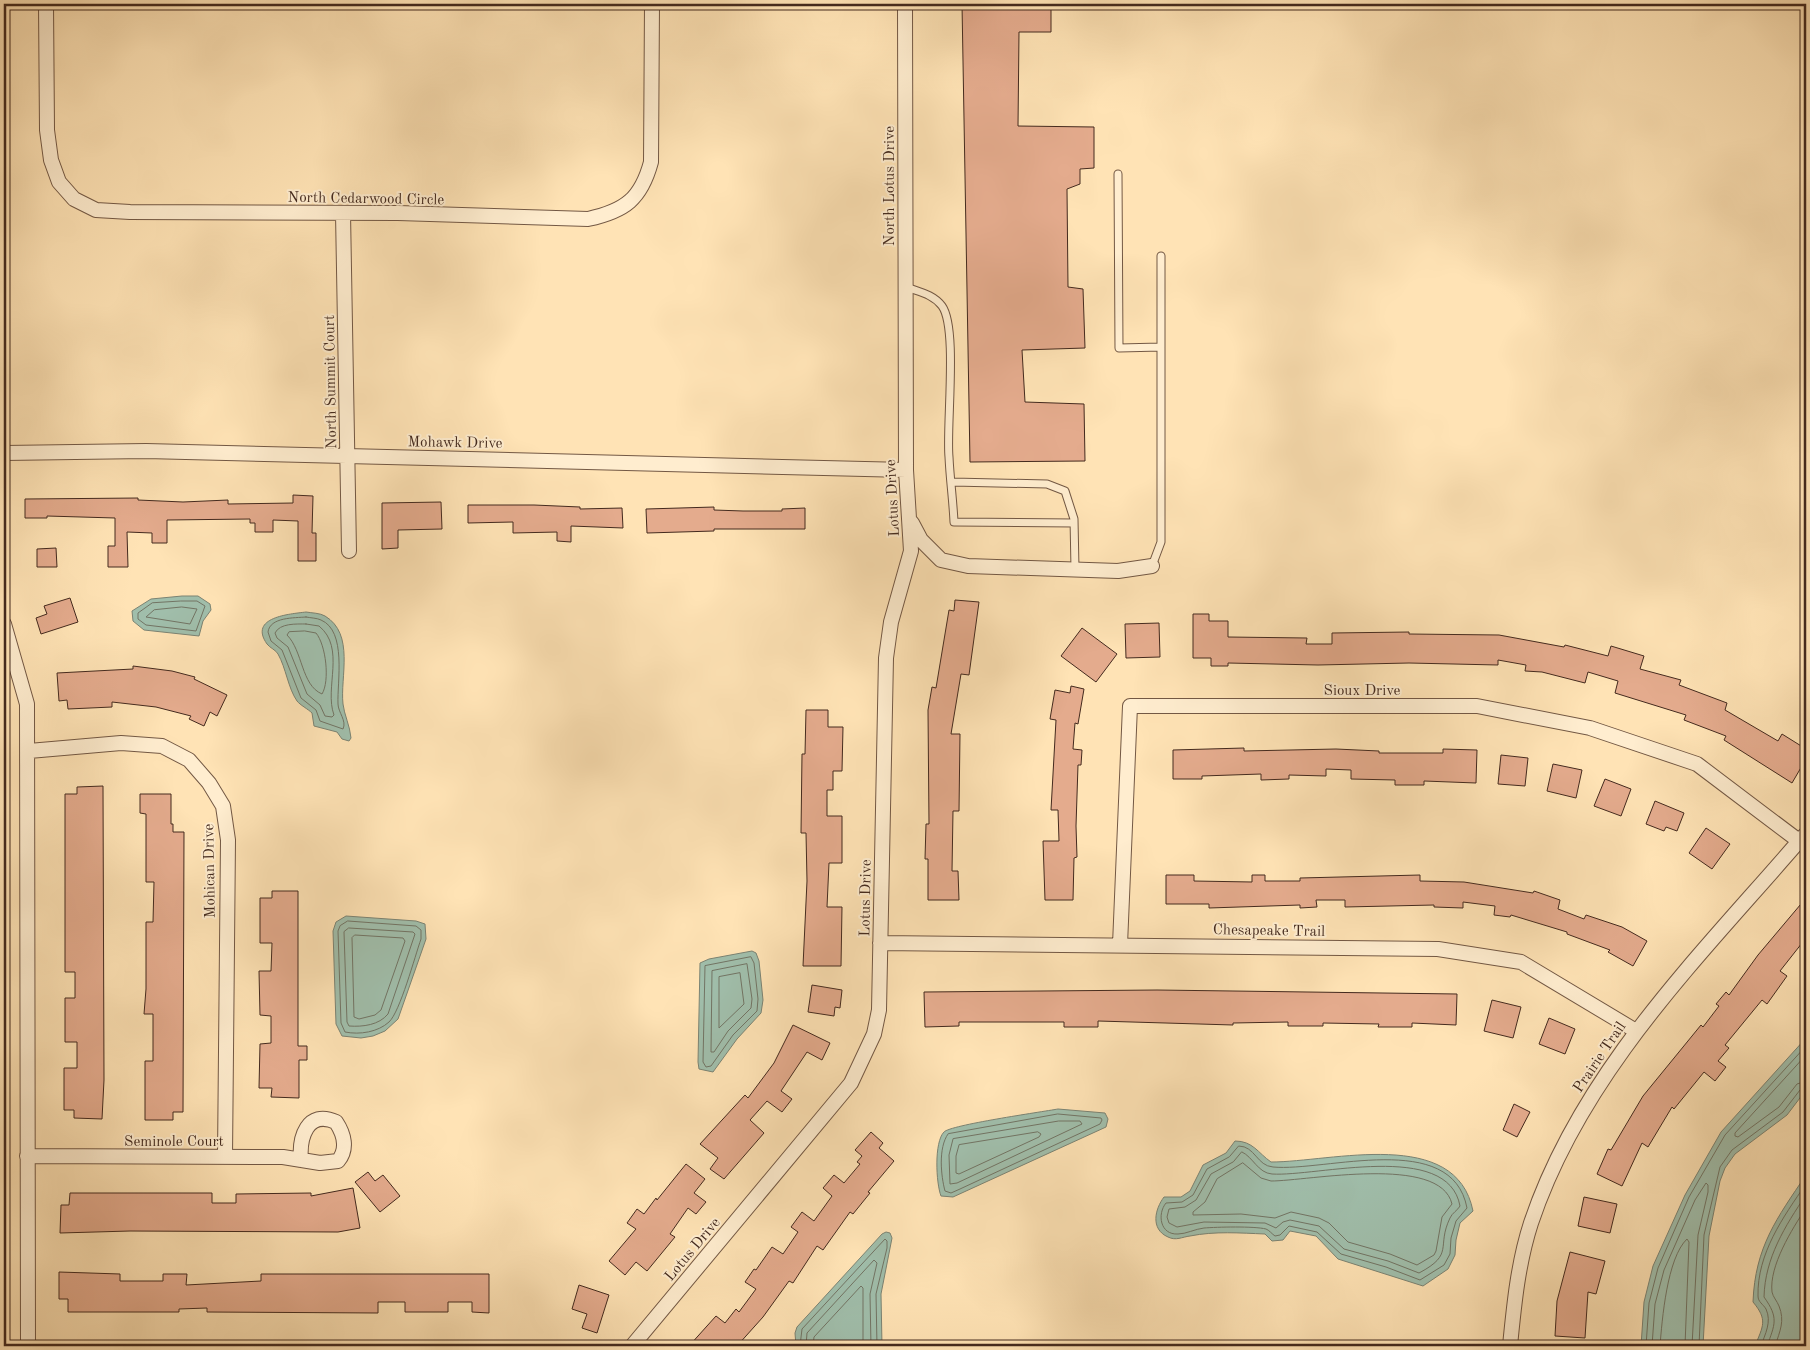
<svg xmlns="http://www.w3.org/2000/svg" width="1810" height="1350" font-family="'Old Standard TT',serif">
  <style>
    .water { fill: #a0beab; stroke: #7b8373 }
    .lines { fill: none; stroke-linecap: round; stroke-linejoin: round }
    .shore { stroke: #727464; stroke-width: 1 }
    .building { fill: #e4ab8d; stroke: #442a1e }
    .lane-casing { stroke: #735844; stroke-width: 9 }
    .street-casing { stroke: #735844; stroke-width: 16 }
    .lane { stroke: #ffedcf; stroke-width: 7 }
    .street { stroke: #ffedcf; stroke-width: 14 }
    .labels { text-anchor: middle; stroke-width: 4; stroke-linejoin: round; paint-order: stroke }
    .street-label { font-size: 15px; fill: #442a1e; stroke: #ffedcf }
  </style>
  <rect width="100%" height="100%" fill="#ffe3b5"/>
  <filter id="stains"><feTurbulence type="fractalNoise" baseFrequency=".004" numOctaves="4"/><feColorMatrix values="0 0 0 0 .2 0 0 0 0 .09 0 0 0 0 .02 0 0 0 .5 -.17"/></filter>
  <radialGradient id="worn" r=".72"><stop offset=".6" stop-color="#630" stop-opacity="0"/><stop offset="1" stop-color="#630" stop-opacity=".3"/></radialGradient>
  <path class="water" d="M 182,596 L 198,596 L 210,604 L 211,610 L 203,621 L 199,636 L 144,630 L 133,621 L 132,611 L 151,599 Z
    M 306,612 C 312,613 320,613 325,616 C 355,634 340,677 343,704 C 344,714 350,726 351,738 L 349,741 L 342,739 L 337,732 L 314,726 L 312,713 C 308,709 300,705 297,701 C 288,688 286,668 278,654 C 276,650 270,648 267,644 C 248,617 290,614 306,612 Z
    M 346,916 L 416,921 L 425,924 L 426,939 L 398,1019 L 385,1031 L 373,1036 L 361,1038 L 342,1036 L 336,1024 L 333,931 L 336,922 Z
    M 752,951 L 756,953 L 759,961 L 763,1000 L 761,1013 L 737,1039 L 713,1072 L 699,1069 L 698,1062 L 700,963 L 709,959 Z
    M 1806,1038 L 1806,1090 L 1787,1115 L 1735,1154 L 1725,1168 L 1720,1181 L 1709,1236 L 1703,1346 L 1641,1346 L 1644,1302 L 1653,1266 L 1685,1195 L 1721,1132 Z
    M 1058,1109 L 1105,1113 L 1108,1119 L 1106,1127 L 953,1197 L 941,1196 C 936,1183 934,1142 944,1132 C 950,1125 1041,1112 1058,1109 Z
    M 1235,1141 C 1253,1141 1258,1153 1271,1162 C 1332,1162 1456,1126 1473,1211 L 1460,1223 L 1456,1240 L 1455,1255 L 1448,1269 L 1423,1286 L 1338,1259 L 1316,1236 L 1290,1231 L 1283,1240 L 1272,1241 L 1265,1234 C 1240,1233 1215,1231 1190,1236 C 1182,1237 1176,1241 1168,1237 C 1150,1229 1155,1209 1164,1197 L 1181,1197 L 1190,1191 L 1203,1165 L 1226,1153 Z
    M 1806,1175 L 1806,1346 L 1755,1346 C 1763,1326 1768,1320 1753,1302 C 1755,1247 1777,1218 1806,1175 Z
    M 886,1232 L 890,1233 L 892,1238 L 881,1294 L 882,1346 L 796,1346 L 795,1333 L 797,1327 L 882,1234 Z"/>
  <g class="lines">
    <path class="shore" d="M 181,601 L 197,601 L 205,606 L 196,631 L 146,625 L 138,619 L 138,613 L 152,603 Z
      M 182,607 L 197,609 L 190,624 L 146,617 L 154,610 Z
      M 306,617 C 311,618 317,618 321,620 C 347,631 337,682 338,704 C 338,712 347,721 343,729 L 320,721 L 316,710 L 301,698 L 282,650 L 271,641 L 268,632 C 270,617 294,618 306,617 Z
      M 306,624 L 319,626 C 346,648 324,688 334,715 L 332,717 L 325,716 L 320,705 L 307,694 L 288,647 L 277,638 L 275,633 C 280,623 296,624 306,624 Z
      M 305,631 L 316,633 C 326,645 330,681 322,694 C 301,685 303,651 287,635 L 289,632 Z
      M 348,921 L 416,926 L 421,930 L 421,939 C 415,956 400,1012 389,1022 C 378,1032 360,1035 345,1032 L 341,1023 L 338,931 L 340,926 Z
      M 349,928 L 413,932 L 415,934 L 388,1014 C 379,1025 363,1027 349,1026 L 347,1022 L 344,932 Z
      M 355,935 L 403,938 L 405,941 L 381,1010 L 375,1015 L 359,1019 L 354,1017 L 352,938 Z
      M 751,957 L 754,963 L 758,999 L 757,1011 L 733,1035 L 711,1066 L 706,1067 L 703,1062 L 705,966 Z
      M 747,964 L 752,999 L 751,1008 L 728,1031 L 714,1052 L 711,1052 L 712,971 Z
      M 740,973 L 744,1004 L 719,1028 L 719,977 Z
      M 1806,1055 L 1735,1133 L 1735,1136 L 1738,1137 L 1779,1107 L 1797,1084 L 1806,1081
      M 1058,1114 L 1101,1118 L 1102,1120 L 1100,1124 L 960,1189 L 951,1193 L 945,1191 C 941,1176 938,1148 948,1134 Z
      M 1059,1121 L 1080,1121 L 1082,1124 L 957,1183 L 950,1184 L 949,1155 L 953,1139 Z
      M 1038,1132 L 1041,1134 L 1039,1137 L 959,1174 L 956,1173 L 956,1156 L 959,1145 Z
      M 1239,1146 C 1255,1146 1257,1166 1273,1167 C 1325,1172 1452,1129 1467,1208 L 1456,1221 L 1451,1238 L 1450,1254 L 1444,1265 L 1420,1280 L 1386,1267 L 1341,1254 L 1317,1232 L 1289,1226 L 1280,1235 L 1275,1236 C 1272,1234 1269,1230 1266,1229 C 1254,1226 1217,1227 1204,1228 C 1195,1229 1186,1234 1178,1234 C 1160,1235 1157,1214 1166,1203 L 1182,1202 L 1193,1195 L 1207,1169 L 1229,1157 Z
      M 1242,1152 C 1253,1157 1258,1173 1272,1174 C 1316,1177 1448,1140 1460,1206 C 1458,1210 1452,1213 1450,1218 C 1436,1247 1455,1254 1419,1273 L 1388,1261 L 1344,1249 L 1319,1226 L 1290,1220 L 1283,1222 L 1276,1228 L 1265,1223 L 1204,1222 L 1177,1227 L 1169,1223 L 1167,1217 L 1169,1209 L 1185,1207 L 1196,1200 L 1211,1174 L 1233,1162 Z
      M 1243,1163 L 1261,1178 L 1271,1181 C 1308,1181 1440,1154 1452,1204 L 1442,1217 L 1436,1251 L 1434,1255 L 1417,1265 L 1390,1254 L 1348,1242 L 1329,1223 L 1319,1218 L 1291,1212 L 1275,1218 L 1241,1214 L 1193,1215 L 1193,1212 L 1205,1202 L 1217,1179 Z
      M 800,1346 L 802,1329 L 885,1239 L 887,1241 L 887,1248 L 876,1294 L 877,1346
      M 806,1346 L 807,1333 L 874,1260 L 877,1263 L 870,1294 L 871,1346
      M 813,1346 L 814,1337 L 861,1286 L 863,1288 L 863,1346
      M 1646,1346 L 1649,1303 L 1658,1268 L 1689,1197 L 1725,1135 L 1806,1046
      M 1652,1346 L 1655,1304 L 1664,1270 L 1695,1200 L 1706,1183 L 1708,1185 L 1708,1192 L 1698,1235 L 1692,1346
      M 1660,1346 C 1662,1320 1667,1258 1687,1239 L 1689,1242 L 1685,1346
      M 1699,1346 L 1704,1235 L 1720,1167 L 1732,1150 L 1783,1112 L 1800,1090 L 1806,1088
      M 1761,1346 C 1765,1334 1772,1322 1766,1309 C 1763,1304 1758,1302 1758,1296 C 1757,1254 1783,1217 1806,1184
      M 1767,1346 C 1775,1324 1779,1318 1764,1297 C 1765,1258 1785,1226 1806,1195
      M 1775,1346 C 1780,1331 1785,1321 1779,1306 C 1777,1301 1773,1297 1772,1292 C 1769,1266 1792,1229 1806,1208"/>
  </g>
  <path class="building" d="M 962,4 L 1051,4 L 1051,32 L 1019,32 L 1018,126 L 1094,127 L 1094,168 L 1080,169 L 1080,184 L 1067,189 L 1068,287 L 1083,289 L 1085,348 L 1022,350 L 1025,402 L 1084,404 L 1085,461 L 970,462 Z
    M 293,495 L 313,496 L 312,533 L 316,533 L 316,561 L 298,561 L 298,521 L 273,520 L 273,532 L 255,532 L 255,523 L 250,523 L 250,519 L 167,520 L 167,543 L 152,543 L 152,533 L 127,532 L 128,567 L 108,567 L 108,546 L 115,546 L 115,518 L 47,516 L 47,518 L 25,518 L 25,499 L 138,498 L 138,500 L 183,502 L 228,500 L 228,504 L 293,503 Z
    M 441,502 L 442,529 L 398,530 L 398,548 L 382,549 L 382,503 Z
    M 468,505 L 534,505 L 580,507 L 580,509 L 622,508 L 623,528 L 571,526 L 571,542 L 557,541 L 557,532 L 513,533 L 513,522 L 468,523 Z
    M 714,507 L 714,510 L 743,511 L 782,511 L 782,509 L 805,508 L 805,529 L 714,529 L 714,531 L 647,533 L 646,509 Z
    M 56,548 L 57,567 L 37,567 L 37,549 Z
    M 70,598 L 78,622 L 41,634 L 36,618 L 47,614 L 44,606 Z
    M 955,600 L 979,602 L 969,675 L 961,674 L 951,734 L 960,734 L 959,811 L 953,811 L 952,871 L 958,871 L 959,900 L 928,900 L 928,859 L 925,859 L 926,824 L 929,824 L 928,710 L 932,687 L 936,688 L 949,610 L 954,611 Z
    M 1193,614 L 1209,614 L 1209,621 L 1228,621 L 1228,637 L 1307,638 L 1306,644 L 1332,644 L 1332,633 L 1409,632 L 1409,634 L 1499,635 L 1564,647 L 1565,645 L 1608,656 L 1611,646 L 1644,656 L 1640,669 L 1681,680 L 1679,685 L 1727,703 L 1725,710 L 1778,741 L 1782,734 L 1806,749 L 1806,759 L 1792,783 L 1724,740 L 1726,736 L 1684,720 L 1686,715 L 1615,693 L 1618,681 L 1588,672 L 1585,683 L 1542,672 L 1525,671 L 1526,665 L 1498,660 L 1498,665 L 1409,663 L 1318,665 L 1228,663 L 1228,666 L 1211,666 L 1211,658 L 1193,658 Z
    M 1159,623 L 1160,657 L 1126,658 L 1125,624 Z
    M 1082,628 L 1117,654 L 1096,682 L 1061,656 Z
    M 133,666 L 172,671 L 195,677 L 194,679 L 227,695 L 217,716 L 210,712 L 204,726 L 189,719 L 191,716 L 156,707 L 112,702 L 112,707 L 68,709 L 67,700 L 59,701 L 57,673 L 133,669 Z
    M 1071,686 L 1084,689 L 1078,724 L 1075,723 L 1073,749 L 1082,750 L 1081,765 L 1078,765 L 1076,826 L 1077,857 L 1074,858 L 1073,900 L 1045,900 L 1043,841 L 1059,841 L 1058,810 L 1051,810 L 1056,720 L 1050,719 L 1055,690 L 1070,693 Z
    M 806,710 L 828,710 L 828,727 L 843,727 L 842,771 L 833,771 L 833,790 L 827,790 L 827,816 L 842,816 L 842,863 L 829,863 L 827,907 L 842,907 L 841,966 L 803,966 L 807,881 L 806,833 L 801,833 L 802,754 L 805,754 Z
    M 1244,748 L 1244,751 L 1336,749 L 1379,751 L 1379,753 L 1443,753 L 1443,749 L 1477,750 L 1476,783 L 1424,781 L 1424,785 L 1395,785 L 1395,780 L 1351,779 L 1351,770 L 1326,769 L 1326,776 L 1289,775 L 1289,779 L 1261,780 L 1261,774 L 1202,776 L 1202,779 L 1173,779 L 1173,750 Z
    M 1501,755 L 1528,758 L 1525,786 L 1498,784 Z
    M 1553,764 L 1582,770 L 1576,798 L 1547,791 Z
    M 1605,779 L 1631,789 L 1621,816 L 1594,806 Z
    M 103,786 L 104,1080 L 102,1119 L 74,1118 L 74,1110 L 64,1110 L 64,1068 L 77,1068 L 77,1042 L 65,1042 L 65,998 L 75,998 L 75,972 L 65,972 L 65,794 L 77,794 L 77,787 Z
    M 140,794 L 171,794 L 171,824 L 173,824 L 173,832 L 184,832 L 183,1112 L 173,1112 L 173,1120 L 145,1120 L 145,1061 L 153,1061 L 153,1014 L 144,1014 L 146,989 L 146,922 L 153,922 L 154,882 L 146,882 L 146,814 L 140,813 Z
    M 1655,801 L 1684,813 L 1677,831 L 1666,827 L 1664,831 L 1646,824 Z
    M 1706,828 L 1730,844 L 1712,869 L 1689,853 Z
    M 1166,875 L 1194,875 L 1194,881 L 1252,882 L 1252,875 L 1265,875 L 1265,881 L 1300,881 L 1300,878 L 1420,875 L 1420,881 L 1464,882 L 1533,893 L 1534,891 L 1560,900 L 1558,909 L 1584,919 L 1586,915 L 1622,927 L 1647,941 L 1633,966 L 1608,952 L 1610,950 L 1567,934 L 1567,932 L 1511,915 L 1510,917 L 1494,915 L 1495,906 L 1463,902 L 1463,908 L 1434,907 L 1434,905 L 1345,907 L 1345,900 L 1316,900 L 1317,907 L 1300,908 L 1300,905 L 1209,908 L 1209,904 L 1166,904 Z
    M 272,891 L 298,891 L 298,1046 L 307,1046 L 307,1060 L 299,1060 L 299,1098 L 271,1097 L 272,1088 L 259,1088 L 260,1044 L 271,1043 L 271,1016 L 260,1015 L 259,971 L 271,971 L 272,943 L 260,943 L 260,898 L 272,898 Z
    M 1806,898 L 1806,938 L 1780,971 L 1787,976 L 1767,1004 L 1762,1000 L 1725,1045 L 1729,1048 L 1718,1061 L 1726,1067 L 1715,1081 L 1704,1072 L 1674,1109 L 1672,1107 L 1648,1147 L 1642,1143 L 1622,1186 L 1597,1174 L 1608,1149 L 1611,1150 L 1643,1096 L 1701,1025 L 1703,1027 L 1719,1006 L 1716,1004 L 1726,992 L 1729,995 L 1758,955 Z
    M 812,985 L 842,990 L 840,1008 L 835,1007 L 834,1016 L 808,1012 Z
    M 1157,990 L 1457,994 L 1456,1025 L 1412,1023 L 1412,1027 L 1378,1027 L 1379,1024 L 1323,1023 L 1323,1026 L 1288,1026 L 1288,1022 L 1233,1023 L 1233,1025 L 1098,1021 L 1098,1027 L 1064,1027 L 1064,1022 L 959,1022 L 959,1026 L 925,1027 L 924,992 Z
    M 1492,1000 L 1521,1007 L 1513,1038 L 1484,1031 Z
    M 1549,1018 L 1575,1029 L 1565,1054 L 1539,1044 Z
    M 793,1025 L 830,1043 L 822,1060 L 807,1052 L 781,1091 L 792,1099 L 782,1112 L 767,1101 L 750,1120 L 764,1133 L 724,1179 L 710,1169 L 718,1158 L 700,1144 L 745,1095 L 748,1098 L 774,1063 Z
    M 1514,1104 L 1530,1112 L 1517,1137 L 1503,1130 Z
    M 871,1132 L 883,1143 L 879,1148 L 894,1161 L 868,1192 L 870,1193 L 853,1214 L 850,1212 L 823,1250 L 817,1246 L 793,1283 L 789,1281 L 763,1317 L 737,1346 L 689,1346 L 716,1316 L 725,1323 L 736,1309 L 739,1312 L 756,1289 L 745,1282 L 754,1269 L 756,1270 L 772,1247 L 783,1254 L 798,1232 L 791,1227 L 802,1212 L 814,1221 L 832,1196 L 823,1188 L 834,1175 L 844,1183 L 860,1164 L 857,1162 L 862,1156 L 855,1150 Z
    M 686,1164 L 705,1179 L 694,1193 L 706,1202 L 696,1214 L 688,1208 L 670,1234 L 675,1237 L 647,1271 L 636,1262 L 625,1275 L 609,1261 L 636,1229 L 627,1223 L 637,1209 L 644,1214 L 656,1198 L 657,1200 Z
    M 368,1172 L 375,1181 L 383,1175 L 400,1196 L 380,1212 L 355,1182 Z
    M 353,1188 L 360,1228 L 338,1232 L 130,1231 L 60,1233 L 61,1205 L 69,1205 L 70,1193 L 212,1193 L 212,1203 L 236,1203 L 236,1194 L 311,1193 L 311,1196 Z
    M 1584,1197 L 1617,1204 L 1610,1233 L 1578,1226 Z
    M 1570,1252 L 1605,1261 L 1596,1294 L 1588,1292 L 1585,1338 L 1555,1336 L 1557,1301 Z
    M 59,1272 L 120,1274 L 120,1281 L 163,1281 L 163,1274 L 187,1274 L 186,1285 L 261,1281 L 261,1274 L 489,1274 L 489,1313 L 472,1312 L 472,1302 L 448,1302 L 448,1312 L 405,1312 L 405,1302 L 378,1302 L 378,1313 L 207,1312 L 207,1308 L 179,1309 L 179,1312 L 68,1312 L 68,1299 L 59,1299 Z
    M 579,1285 L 609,1295 L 597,1333 L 582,1328 L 587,1314 L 572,1309 Z"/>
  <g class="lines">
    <defs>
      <path id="lane" d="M 1118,174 L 1119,348 L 1161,347
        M 906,287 C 919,292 933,294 942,306 C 958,328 946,426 949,457 C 950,479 953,500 954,522 L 1074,523
        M 953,482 L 1047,484 L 1065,491 L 1074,519 L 1075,569
        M 1152,566 L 1161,542 L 1161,256"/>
      <path id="street" d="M 46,4 L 47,130 L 51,160 L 59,182 L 74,199 L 96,210 L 130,212 L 398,213 L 588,219 C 625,211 641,199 651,162 L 652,4
        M 343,213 L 349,551
        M 4,453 L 146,451 L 906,470
        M 912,523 L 921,540 L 941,560 L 968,566 L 1118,571 L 1152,566
        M 4,624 L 27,704 L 28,1346
        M 29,751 L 121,743 L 162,746 L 189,760 L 209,783 L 223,806 L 228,840 L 225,1157
        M 880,943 L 1438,949 L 1521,962 L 1636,1031
        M 1120,945 L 1130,706 L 1477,706 L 1590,728 L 1697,764 L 1799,841
        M 27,1156 L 283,1157 L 320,1163 L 338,1161 C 348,1149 344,1134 336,1122 C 307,1109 299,1138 301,1160
        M 632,1346 L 851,1083 L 874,1034 L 879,1010 L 886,658 L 891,622 L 911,551 L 906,470 L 905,4
        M 1510,1346 C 1514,1305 1518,1263 1531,1223 C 1581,1073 1698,958 1799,841 L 1806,834"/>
    </defs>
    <use href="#lane" class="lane-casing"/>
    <use href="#street" class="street-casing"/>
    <use href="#lane" class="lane"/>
    <use href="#street" class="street"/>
  </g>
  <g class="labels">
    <g class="street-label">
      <text transform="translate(889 186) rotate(-90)" y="5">North Lotus Drive</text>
      <text transform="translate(366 198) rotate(1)" y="5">North Cedarwood Circle</text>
      <text transform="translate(330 382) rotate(-91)" y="5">North Summit Court</text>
      <text transform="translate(455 442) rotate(1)" y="5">Mohawk Drive</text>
      <text transform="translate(892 498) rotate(-93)" y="5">Lotus Drive</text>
      <text x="1362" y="695">Sioux Drive</text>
      <text transform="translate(209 871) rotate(-91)" y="5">Mohican Drive</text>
      <text transform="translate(865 898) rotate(-89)" y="5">Lotus Drive</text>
      <text transform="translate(1269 930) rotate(1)" y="5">Chesapeake Trail</text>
      <text transform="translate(1599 1057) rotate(-56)" y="5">Prairie Trail</text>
      <text x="174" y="1146">Seminole Court</text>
      <text transform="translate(692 1249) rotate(-50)" y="5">Lotus Drive</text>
    </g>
  </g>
  <rect width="1810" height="1350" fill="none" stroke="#ffe3b5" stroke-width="20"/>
  <rect x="5" y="5" width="1800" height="1340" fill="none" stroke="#442a1e" stroke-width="2.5"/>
  <rect x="10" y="10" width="1790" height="1330" fill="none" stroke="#442a1e"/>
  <rect width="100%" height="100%" filter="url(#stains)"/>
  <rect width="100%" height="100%" fill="url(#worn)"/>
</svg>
